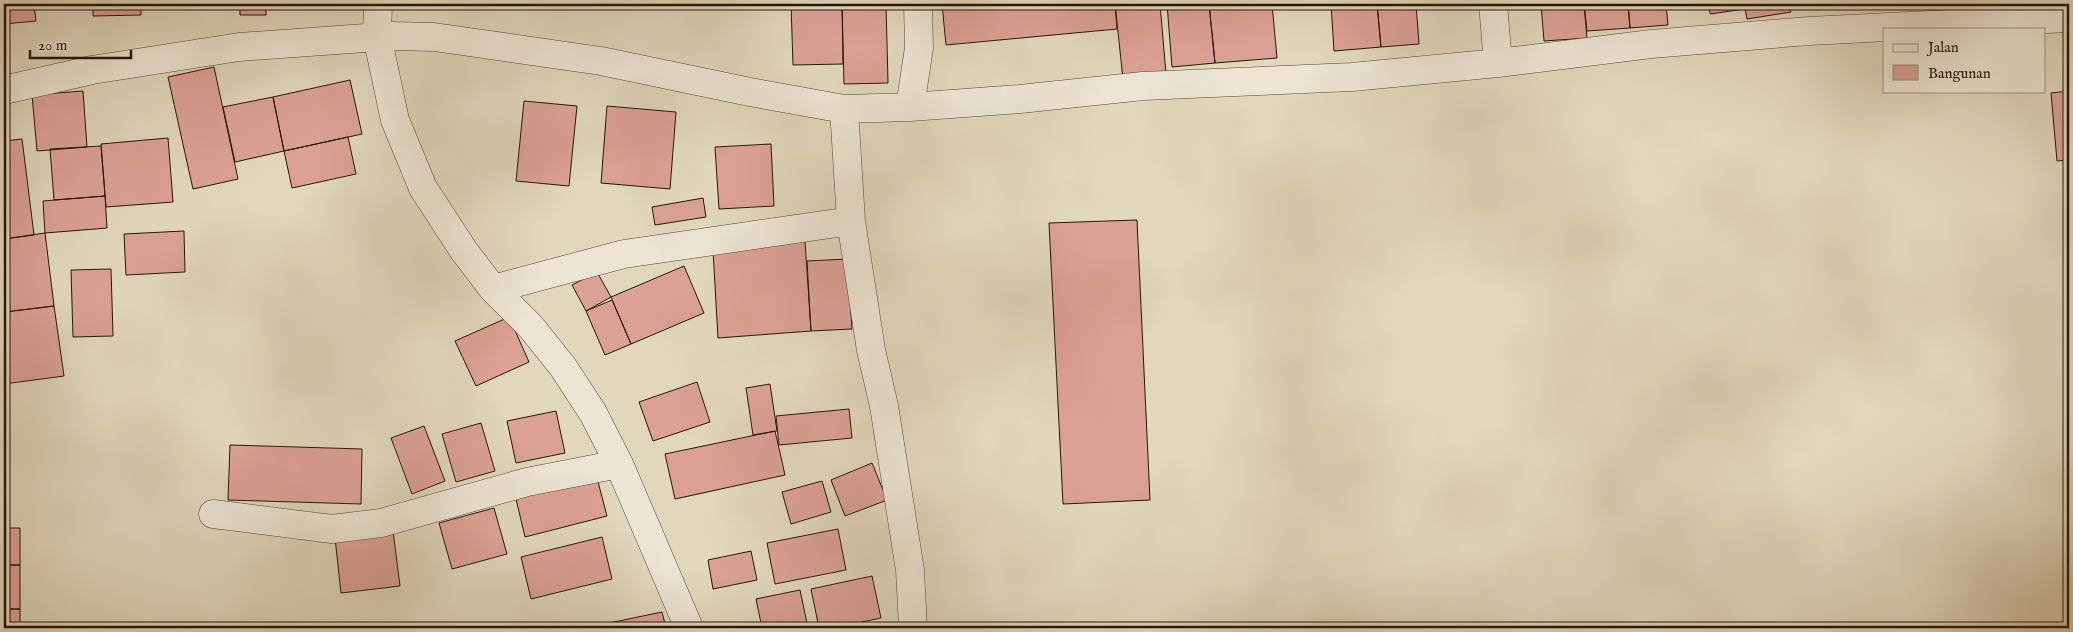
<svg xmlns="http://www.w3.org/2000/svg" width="2073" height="632" font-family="'IM FELL English',serif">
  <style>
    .building { fill: #dca196; stroke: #251508 }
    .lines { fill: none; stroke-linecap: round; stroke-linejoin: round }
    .street-casing { stroke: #544635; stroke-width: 29 }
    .street { stroke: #ece5d4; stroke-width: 28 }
  </style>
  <rect width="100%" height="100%" fill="#e1d7bd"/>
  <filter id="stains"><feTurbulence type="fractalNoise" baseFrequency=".004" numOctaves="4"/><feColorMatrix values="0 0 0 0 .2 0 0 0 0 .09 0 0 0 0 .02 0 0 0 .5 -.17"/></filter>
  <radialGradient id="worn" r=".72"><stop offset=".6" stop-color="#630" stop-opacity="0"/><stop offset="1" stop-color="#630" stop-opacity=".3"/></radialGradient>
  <path class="building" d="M 4,4 L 34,4 L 36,21 L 4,24 Z
    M 93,4 L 141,4 L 141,15 L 93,16 Z
    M 240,4 L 266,4 L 266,15 L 240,15 Z
    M 791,4 L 842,4 L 843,64 L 793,65 Z
    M 842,4 L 886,4 L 888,83 L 844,84 Z
    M 942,4 L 1115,4 L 1117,29 L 946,45 Z
    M 1115,4 L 1160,4 L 1166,74 L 1123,79 Z
    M 1167,4 L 1209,4 L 1215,63 L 1172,67 Z
    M 1209,4 L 1272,4 L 1277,58 L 1215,63 Z
    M 1331,4 L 1377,4 L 1381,47 L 1334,51 Z
    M 1377,4 L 1416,4 L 1419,44 L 1381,47 Z
    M 1541,4 L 1584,4 L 1587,38 L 1544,41 Z
    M 1584,4 L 1628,4 L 1630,28 L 1587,31 Z
    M 1628,4 L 1666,4 L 1668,25 L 1630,28 Z
    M 1709,4 L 1744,4 L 1745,9 L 1710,14 Z
    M 1744,4 L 1789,4 L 1791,12 L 1747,19 Z
    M 214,67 L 238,179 L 193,189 L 168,77 Z
    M 350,80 L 362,134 L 284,151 L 273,97 Z
    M 83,91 L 87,147 L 37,151 L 32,95 Z
    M 2069,91 L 2069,160 L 2057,161 L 2051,93 Z
    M 273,97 L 284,151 L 235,162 L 223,107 Z
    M 524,101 L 577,106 L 569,186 L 516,181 Z
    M 607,106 L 676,112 L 670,189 L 601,183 Z
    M 348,137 L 356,174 L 292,188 L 284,151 Z
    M 168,138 L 173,202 L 106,207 L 101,144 Z
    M 22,139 L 34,235 L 4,239 L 4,141 Z
    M 771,144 L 774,206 L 719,209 L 715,147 Z
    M 101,146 L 105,196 L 54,200 L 50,149 Z
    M 105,196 L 107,228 L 45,233 L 43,201 Z
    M 703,198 L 706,217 L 655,225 L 652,207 Z
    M 1137,220 L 1150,500 L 1063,504 L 1049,223 Z
    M 184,231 L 185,272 L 126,275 L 124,234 Z
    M 45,233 L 54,306 L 5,312 L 4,239 Z
    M 805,241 L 811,331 L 718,338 L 713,250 Z
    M 847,259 L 852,329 L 811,331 L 807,261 Z
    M 684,266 L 704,313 L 631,344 L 611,297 Z
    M 111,269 L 113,336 L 73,337 L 71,270 Z
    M 597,272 L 611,297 L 586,311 L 572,285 Z
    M 612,300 L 631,344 L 605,355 L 586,311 Z
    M 54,306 L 64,376 L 4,384 L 4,312 Z
    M 509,317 L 529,362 L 476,386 L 455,341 Z
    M 697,382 L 710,422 L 653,441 L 639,402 Z
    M 770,384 L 777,431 L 753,435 L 746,388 Z
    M 849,409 L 852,438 L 779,445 L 776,416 Z
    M 556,411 L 565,453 L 516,463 L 507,421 Z
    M 481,423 L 495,471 L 456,482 L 442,434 Z
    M 424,426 L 445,481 L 412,494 L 391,438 Z
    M 775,431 L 785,475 L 675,499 L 665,454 Z
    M 230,445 L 362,449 L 361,504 L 228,500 Z
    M 872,463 L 887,500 L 845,516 L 831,480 Z
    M 597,478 L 607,516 L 525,537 L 516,499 Z
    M 822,481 L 831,512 L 791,524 L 782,492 Z
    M 494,508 L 507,554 L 452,569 L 439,523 Z
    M 4,528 L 20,528 L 20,565 L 4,565 Z
    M 838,529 L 846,570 L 775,584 L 767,543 Z
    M 393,531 L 400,586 L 341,593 L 335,538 Z
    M 602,537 L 612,579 L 531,599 L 521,557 Z
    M 751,551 L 757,580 L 713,589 L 708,560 Z
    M 4,565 L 20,565 L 20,609 L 4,609 Z
    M 872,576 L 881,618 L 833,628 L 819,628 L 811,589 Z
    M 800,590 L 808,628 L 762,628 L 756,599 Z
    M 4,609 L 20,609 L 20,628 L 4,628 Z
    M 662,612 L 666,628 L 585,628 Z"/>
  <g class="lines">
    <defs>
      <path id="street" d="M 378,4 L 377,36 L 395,120 L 423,188 L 464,251 L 493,289 L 531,327 L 563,367 L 593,413 L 619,464 L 689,628
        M 1493,4 L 1498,63
        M 4,90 L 92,70 L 239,47 L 393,36 L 434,37 L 601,61 L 750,92 L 844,109 L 910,107 L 1020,99 L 1143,86 L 1352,77 L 1498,63 L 1651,44 L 1809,31 L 2069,18
        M 910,107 L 919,48 L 918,4
        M 844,109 L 851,221 L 871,350 L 884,406 L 910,570 L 913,628
        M 493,289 L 624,254 L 851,221
        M 213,514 L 332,529 L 381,523 L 527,482 L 619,464"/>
    </defs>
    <use href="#street" class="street-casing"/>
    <use href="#street" class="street"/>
  </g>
  <rect width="2073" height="632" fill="none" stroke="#e1d7bd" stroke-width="20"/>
  <rect x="5" y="5" width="2063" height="622" fill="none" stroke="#251508" stroke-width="2.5"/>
  <rect x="10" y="10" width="2053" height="612" fill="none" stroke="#251508"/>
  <rect x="1883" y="28" width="162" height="65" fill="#ece5d4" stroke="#9c9282"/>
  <rect x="1893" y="44" width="25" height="8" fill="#ece5d4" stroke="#9c9282"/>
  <text x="1928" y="52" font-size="15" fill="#251508">Jalan</text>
  <rect x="1893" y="65" width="25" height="15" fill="#dca196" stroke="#9c9282"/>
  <text x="1928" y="78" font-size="15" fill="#251508">Bangunan</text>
  <path d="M30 50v8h101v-8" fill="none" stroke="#251508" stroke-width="2.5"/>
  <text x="38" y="50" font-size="15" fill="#251508" stroke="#ece5d4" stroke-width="4" paint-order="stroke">20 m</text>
  <rect width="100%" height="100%" filter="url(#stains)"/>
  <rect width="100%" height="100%" fill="url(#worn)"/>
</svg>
